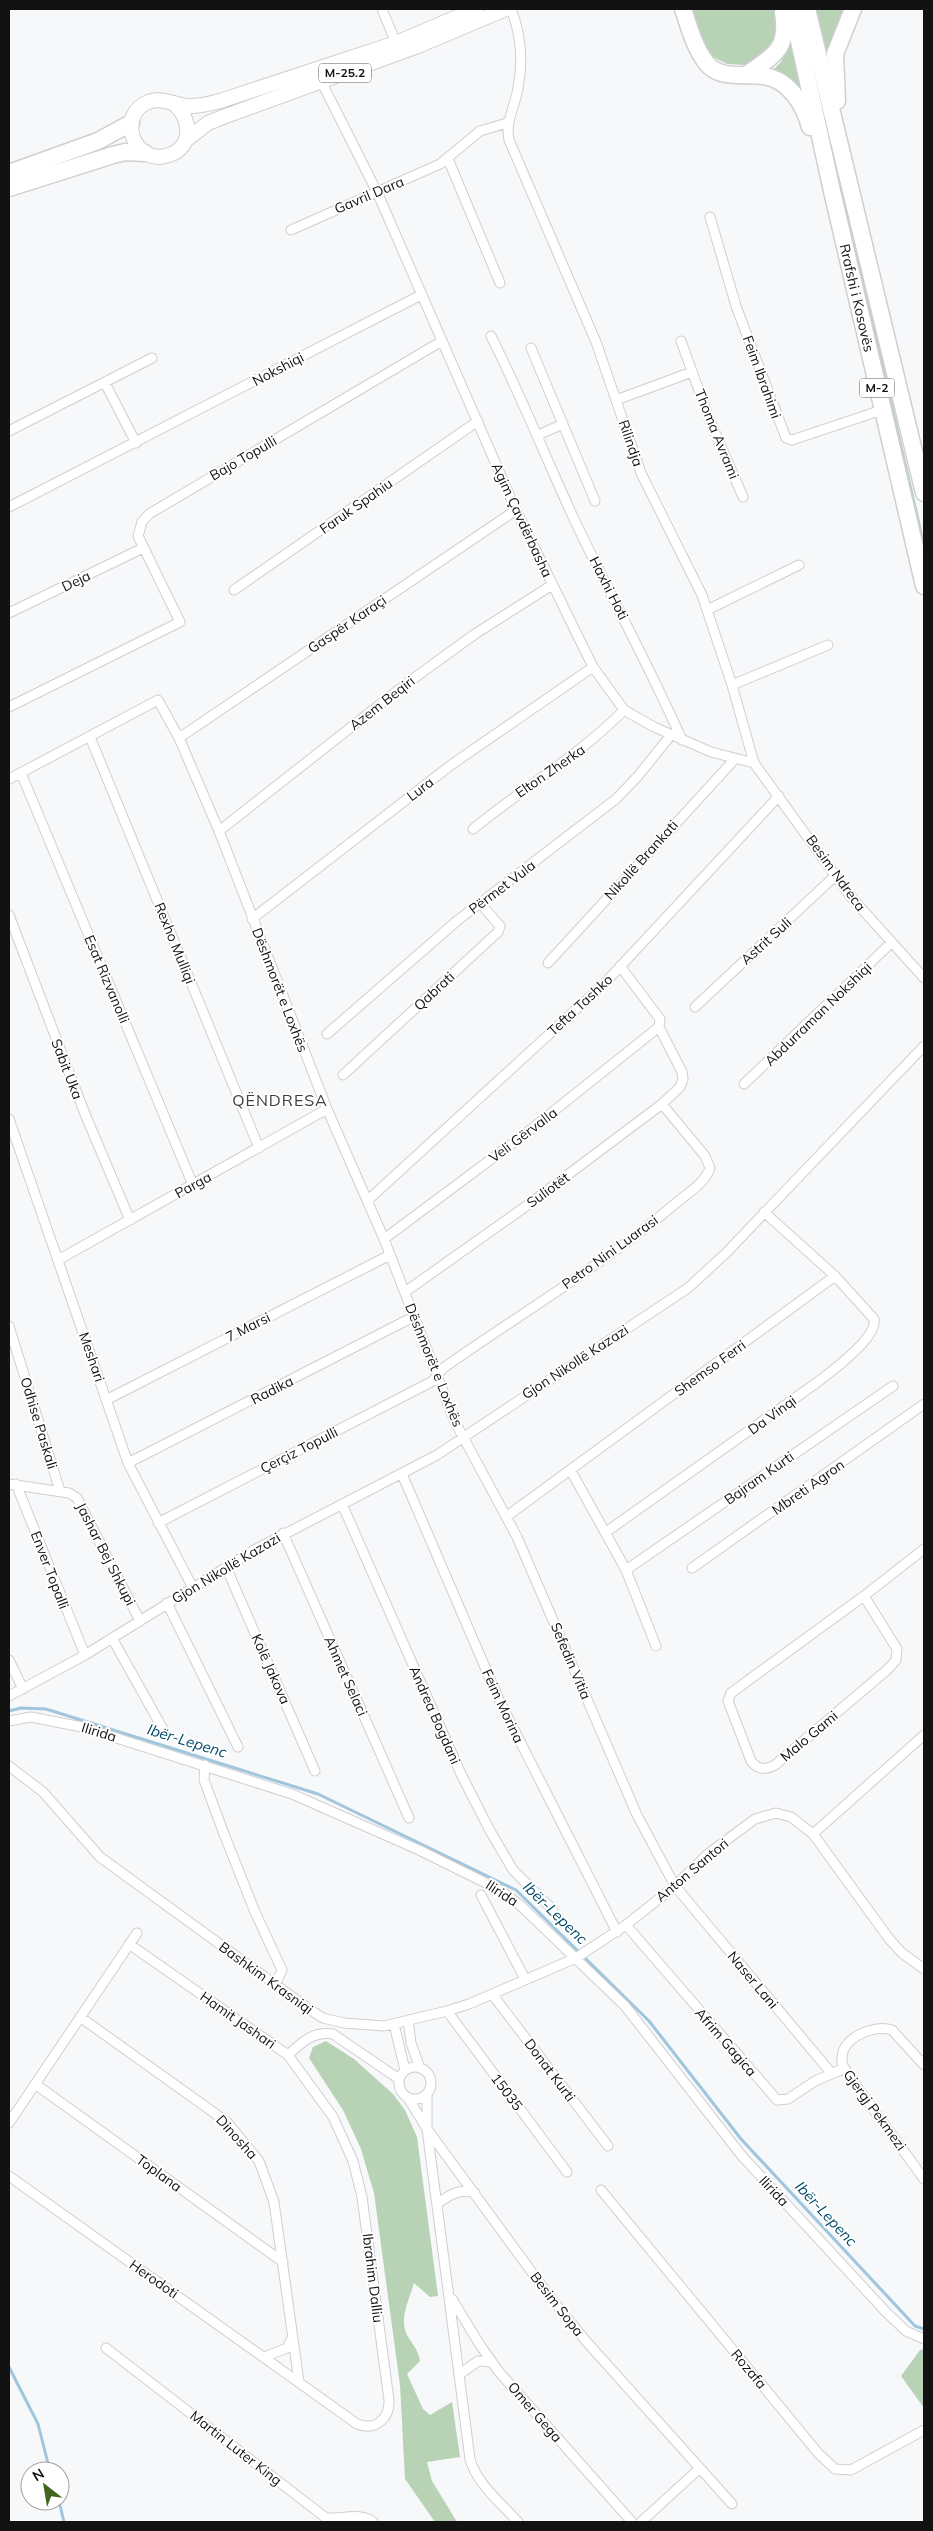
<svg xmlns="http://www.w3.org/2000/svg" width="933" height="2531" font-family="Mulish,sans-serif">
  <style>
    .green { fill: #b7d2b5 }
    .lines { fill: none; stroke-linecap: round; stroke-linejoin: round }
    .stream { stroke: #a0c6de; stroke-width: 3 }
    .street-casing { stroke: #cfcfd1; stroke-width: 11 }
    .primary-casing { stroke: #cfcfd1; stroke-width: 16 }
    .highway-casing { stroke: #cfcfd1; stroke-width: 19 }
    .street { stroke: #fff; stroke-width: 9 }
    .primary { stroke: #fff; stroke-width: 14 }
    .highway { stroke: #fff; stroke-width: 16 }
    .labels { text-anchor: middle; stroke-width: 4; stroke-linejoin: round; paint-order: stroke }
    .shield { fill: #fff; stroke: #59595a; stroke-width: 1 }
    .shield-label { font-size: 12px; font-weight: bold; fill: #121213 }
    .street-label { font-size: 14px; fill: #121213; stroke: #fff }
    .water-label { font-size: 15px; font-style: italic; fill: #00496a; stroke: #fff }
    .quarter-label { font-size: 16px; letter-spacing: 1px; fill: #3e3e3f; stroke: #fff }
  </style>
  <rect width="100%" height="100%" fill="#f7f8f9"/>
  <path class="green" d="M 691,9 L 782,9 L 781,41 L 746,65 L 727,64 L 715,58 L 707,50 Z
    M 798,9 L 801,9 L 924,539 L 924,563 Z
    M 814,9 L 849,9 L 829,70 Z
    M 792,33 L 809,109 L 771,72 L 781,62 Z
    M 326,2041 L 354,2059 L 393,2094 L 405,2110 L 417,2137 L 438,2296 L 430,2297 L 414,2283 C 409,2301 398,2319 408,2337 C 414,2346 418,2350 420,2361 L 407,2374 L 423,2409 L 430,2415 L 452,2402 L 460,2457 L 427,2462 L 432,2481 L 457,2522 L 435,2522 L 405,2479 L 400,2385 L 374,2193 L 361,2149 L 343,2110 L 309,2058 L 313,2047 Z
    M 924,2349 L 924,2408 L 901,2376 L 920,2350 Z"/>
  <g class="lines">
    <path class="stream" d="M 9,1711 L 21,1708 L 46,1709 L 318,1794 L 516,1890 L 649,2021 L 741,2139 L 915,2326 L 924,2329
      M 9,2367 L 38,2424 L 50,2471
      M 59,2501 L 64,2522"/>
    <defs>
      <path id="street" d="M 382,9 L 396,43
        M 511,9 C 521,34 523,62 518,88 C 515,107 505,121 509,140 L 596,342 L 641,473 L 702,595 L 732,685 L 754,763 L 851,897 L 924,978
        M 321,81 L 377,192 L 516,510 L 593,667 L 624,710 L 654,727 L 711,752 L 754,763
        M 448,159 L 500,283
        M 710,217 L 736,306 L 786,438 L 792,440 L 882,410
        M 291,230 L 440,164 L 480,131 L 507,123
        M 491,336 C 521,396 546,458 574,519 C 609,593 649,665 682,740
        M 681,341 L 710,421 L 743,497
        M 531,348 L 595,501
        M 105,383 L 136,443
        M 616,400 L 692,372
        M 9,431 L 152,358
        M 538,435 L 563,424
        M 9,507 L 421,295
        M 234,590 L 478,421
        M 707,610 L 799,565
        M 9,613 L 143,548
        M 732,685 L 828,645
        M 9,707 L 180,622 L 138,536 L 142,522 L 149,514 L 442,341
        M 90,737 L 259,1148
        M 179,738 L 516,510
        M 21,773 L 193,1185
        M 9,779 L 158,700 L 179,738 L 219,831 L 327,1109 L 384,1239 L 455,1422 L 517,1537 L 637,1815 L 675,1886 L 832,2074
        M 473,829 C 523,788 579,756 624,710
        M 219,831 L 406,684 L 475,634 L 552,585
        M 9,915 L 85,1114 L 130,1220
        M 252,919 L 451,765 L 593,667
        M 548,963 L 735,759
        M 695,1007 L 836,875
        M 327,1034 L 458,920 L 616,799 L 638,776 L 671,735
        M 343,1075 L 498,932 L 500,926 L 480,903
        M 744,1084 L 891,943
        M 9,1119 L 128,1463 L 193,1588
        M 368,1200 L 604,984 L 779,796
        M 384,1239 L 525,1134 L 659,1027
        M 58,1260 L 327,1109
        M 405,1292 L 529,1204 L 662,1104 L 680,1087 L 683,1079 L 682,1072 L 659,1027 L 660,1019 L 620,966
        M 9,1326 L 60,1491
        M 106,1400 L 390,1255
        M 128,1463 L 415,1316
        M 571,1471 L 626,1570 L 656,1646
        M 402,1474 L 500,1702 L 617,1932
        M 9,1484 L 69,1493 L 77,1498 L 140,1621
        M 16,1484 L 85,1655
        M 342,1504 L 461,1774 L 489,1829 L 513,1870 L 553,1910
        M 507,1516 L 835,1276
        M 158,1523 L 433,1381 L 442,1369 C 520,1314 603,1265 676,1203 C 688,1193 705,1183 710,1168 L 705,1156 L 662,1104
        M 606,1532 L 819,1381 C 832,1371 878,1337 874,1319 L 835,1276 L 764,1212
        M 283,1533 L 409,1818
        M 226,1567 L 315,1771
        M 692,1568 L 924,1404
        M 626,1570 L 893,1386
        M 864,1596 L 897,1649 L 896,1660 L 887,1670 L 775,1765 C 765,1770 758,1770 751,1761 L 728,1701 L 731,1693 L 864,1596 L 924,1549
        M 167,1603 L 238,1747
        M 112,1638 L 164,1731
        M 9,1660 L 23,1689
        M 9,1696 L 85,1655 L 254,1550 L 437,1455 L 688,1288 L 726,1253 L 924,1046
        M 9,1721 L 31,1717 L 82,1727 L 292,1794 L 419,1850 L 500,1890 L 520,1905 L 625,2006 L 742,2156 L 885,2311 L 906,2331 L 924,2339
        M 205,1765 L 204,1780 L 224,1834 L 255,1912 L 282,1970 L 275,1985
        M 9,1766 L 43,1792 L 100,1857 L 309,2009 L 323,2018 L 344,2023 L 384,2026 L 447,2011 L 469,2004 L 576,1958 L 626,1925 L 675,1886 L 709,1853 L 755,1819 L 776,1813 L 791,1817 L 813,1834 L 890,1940 L 902,1953 L 924,1969
        M 813,1834 L 924,1735
        M 481,1895 L 525,1979
        M 626,1925 L 777,2100 L 788,2099 L 815,2081 L 845,2068
        M 492,1994 L 608,2146
        M 447,2011 L 567,2172
        M 80,2017 L 227,2122 L 259,2161 L 274,2202 L 299,2382
        M 408,2020 L 411,2043 L 420,2068
        M 394,2024 L 405,2070
        M 288,2055 C 302,2042 313,2031 333,2034 L 399,2079
        M 924,2065 L 892,2030 C 875,2024 842,2037 842,2058 C 841,2063 844,2068 847,2073 L 924,2179
        M399 2083a16 16 0 1 1 32 0a16 16 0 1 1-32 0Z
        M 35,2084 L 283,2262
        M 427,2094 L 427,2129 L 470,2459 C 476,2483 502,2504 518,2522
        M 408,2098 L 427,2129 L 550,2297 L 585,2340 L 732,2504
        M 9,2123 L 137,1933
        M 9,2176 L 357,2424 C 375,2431 390,2419 389,2400 L 362,2197 L 353,2161 L 333,2117 L 288,2055 L 129,1944
        M 601,2190 L 818,2453 L 835,2469 L 851,2470 L 924,2430
        M 437,2204 C 449,2195 460,2188 475,2193
        M 452,2299 L 480,2345 L 499,2372 L 632,2522
        M 106,2348 L 326,2518 C 340,2519 363,2512 373,2522
        M 264,2357 L 287,2348 L 292,2338
        M 460,2374 L 478,2361 L 492,2362
        M 641,2522 L 700,2468"/>
      <path id="primary" d="M 174,104 C 191,117 194,147 169,155 C 135,167 115,116 148,102 C 161,97 173,104 186,106 C 197,107 209,104 220,101 L 396,43 L 476,9
        M 186,140 L 208,123 L 223,117 L 418,46 L 506,9"/>
      <g id="highway">
        <path d="M 683,9 C 689,27 695,50 708,65 C 723,80 745,73 763,76 C 789,79 804,105 810,127"/>
        <path id="s1" d="M 792,9 L 832,191 L 924,586"/>
        <path d="M 807,9 L 924,493"/>
        <path d="M 746,75 C 774,55 789,50 783,12"/>
        <path d="M 837,101 L 835,54 L 853,9"/>
        <path d="M 9,173 L 98,141 L 131,123"/>
        <path d="M 9,188 L 113,155 L 125,152 L 145,153"/>
      </g>
    </defs>
    <use href="#street" class="street-casing"/>
    <use href="#primary" class="primary-casing"/>
    <use href="#highway" class="highway-casing"/>
    <use href="#street" class="street"/>
    <use href="#primary" class="primary"/>
    <use href="#highway" class="highway"/>
  </g>
  <g class="labels">
    <g class="shield">
      <rect x="319" y="63.5" width="52" height="19" rx="4"/>
      <rect x="859.5" y="378.5" width="35" height="19" rx="4"/>
    </g>
    <g class="shield-label">
      <text x="345" y="77">M-25.2</text>
      <text x="877" y="392">M-2</text>
    </g>
    <g class="street-label">
      <text transform="translate(369 195) rotate(-23)" y="5">Gavril Dara</text>
      <text dy="5" stroke="none"><textPath href="#s1" startOffset="296">Rrafshi i Kosovës</textPath></text>
      <text transform="translate(278 369) rotate(-28)" y="5">Nokshiqi</text>
      <text transform="translate(762 377) rotate(70)" y="5">Feim Ibrahimi</text>
      <text transform="translate(717 434) rotate(68)" y="5">Thoma Avrami</text>
      <text transform="translate(631 443) rotate(71)" y="5">Rilindja</text>
      <text transform="translate(243 458) rotate(-30)" y="5">Bajo Topulli</text>
      <text transform="translate(356 506) rotate(-35)" y="5">Faruk Spahiu</text>
      <text transform="translate(522 520) rotate(65)" y="5">Agim Çavdërbasha</text>
      <text transform="translate(76 581) rotate(-26)" y="5">Deja</text>
      <text transform="translate(609 588) rotate(63)" y="5">Haxhi Hoti</text>
      <text transform="translate(347 624) rotate(-34)" y="5">Gaspër Karaçi</text>
      <text transform="translate(382 703) rotate(-38)" y="5">Azem Beqiri</text>
      <text transform="translate(550 771) rotate(-35)" y="5">Elton Zherka</text>
      <text transform="translate(420 789) rotate(-37)" y="5">Lura</text>
      <text transform="translate(641 860) rotate(-48)" y="5">Nikollë Brankati</text>
      <text transform="translate(836 873) rotate(54)" y="5">Besim Ndreca</text>
      <text transform="translate(502 887) rotate(-37)" y="5">Përmet Vula</text>
      <text transform="translate(766 941) rotate(-42)" y="5">Astrit Suli</text>
      <text transform="translate(175 943) rotate(68)" y="5">Rexho Mulliqi</text>
      <text transform="translate(107 979) rotate(67)" y="5">Esat Rizvanolli</text>
      <text transform="translate(280 990) rotate(69)" y="5">Dëshmorët e Loxhës</text>
      <text transform="translate(434 991) rotate(-43)" y="5">Qabrati</text>
      <text transform="translate(580 1005) rotate(-43)" y="5">Tefta Tashko</text>
      <text transform="translate(818 1014) rotate(-44)" y="5">Abdurraman Nokshiqi</text>
      <text transform="translate(67 1069) rotate(69)" y="5">Sabit Uka</text>
      <text transform="translate(523 1135) rotate(-37)" y="5">Veli Gërvalla</text>
      <text transform="translate(193 1185) rotate(-29)" y="5">Parga</text>
      <text transform="translate(548 1190) rotate(-36)" y="5">Suliotët</text>
      <text transform="translate(610 1252) rotate(-36)" y="5">Petro Nini Luarasi</text>
      <text transform="translate(248 1327) rotate(-27)" y="5">7 Marsi</text>
      <text transform="translate(92 1357) rotate(71)" y="5">Meshari</text>
      <text transform="translate(575 1362) rotate(-33)" y="5">Gjon Nikollë Kazazi</text>
      <text transform="translate(434 1365) rotate(68)" y="5">Dëshmorët e Loxhës</text>
      <text transform="translate(710 1368) rotate(-36)" y="5">Shemso Ferri</text>
      <text transform="translate(272 1390) rotate(-27)" y="5">Radika</text>
      <text transform="translate(772 1415) rotate(-36)" y="5">Da Vinqi</text>
      <text transform="translate(39 1423) rotate(73)" y="5">Odhise Paskali</text>
      <text transform="translate(299 1450) rotate(-27)" y="5">Çerçiz Topulli</text>
      <text transform="translate(759 1478) rotate(-35)" y="5">Bajram Kurti</text>
      <text transform="translate(808 1487) rotate(-35)" y="5">Mbreti Agron</text>
      <text transform="translate(106 1554) rotate(63)" y="5">Jashar Bej Shkupi</text>
      <text transform="translate(226 1568) rotate(-31)" y="5">Gjon Nikollë Kazazi</text>
      <text transform="translate(50 1570) rotate(69)" y="5">Enver Topalli</text>
      <text transform="translate(571 1661) rotate(67)" y="5">Sefedin Vitia</text>
      <text transform="translate(271 1669) rotate(66)" y="5">Kolë Jakova</text>
      <text transform="translate(346 1676) rotate(66)" y="5">Ahmet Selaci</text>
      <text transform="translate(503 1706) rotate(65)" y="5">Feim Morina</text>
      <text transform="translate(435 1715) rotate(66)" y="5">Andrea Bogdani</text>
      <text transform="translate(99 1732) rotate(17)" y="5">Ilirida</text>
      <text transform="translate(809 1736) rotate(-40)" y="5">Malo Gami</text>
      <text transform="translate(692 1870) rotate(-40)" y="5">Anton Santori</text>
      <text transform="translate(502 1893) rotate(33)" y="5">Ilirida</text>
      <text transform="translate(266 1978) rotate(36)" y="5">Bashkim Krasniqi</text>
      <text transform="translate(753 1980) rotate(50)" y="5">Naser Lani</text>
      <text transform="translate(238 2020) rotate(35)" y="5">Hamit Jashari</text>
      <text transform="translate(726 2042) rotate(49)" y="5">Afrim Gagica</text>
      <text transform="translate(550 2070) rotate(53)" y="5">Donat Kurti</text>
      <text transform="translate(507 2092) rotate(53)" y="5">15035</text>
      <text transform="translate(875 2110) rotate(54)" y="5">Gjergj Pekmezi</text>
      <text transform="translate(237 2137) rotate(48)" y="5">Dinosha</text>
      <text transform="translate(159 2173) rotate(36)" y="5">Toplana</text>
      <text transform="translate(774 2191) rotate(47)" y="5">Ilirida</text>
      <text transform="translate(373 2278) rotate(83)" y="5">Ibrahim Dalliu</text>
      <text transform="translate(154 2279) rotate(35)" y="5">Herodoti</text>
      <text transform="translate(557 2304) rotate(52)" y="5">Besim Sopa</text>
      <text transform="translate(749 2369) rotate(50)" y="5">Rozafa</text>
      <text transform="translate(535 2412) rotate(49)" y="5">Omer Gega</text>
      <text transform="translate(236 2448) rotate(38)" y="5">Martin Luter King</text>
    </g>
    <g class="water-label">
      <text transform="translate(187 1741) rotate(17)" y="5">Ibër-Lepenc</text>
      <text transform="translate(555 1913) rotate(44)" y="5">Ibër-Lepenc</text>
      <text transform="translate(826 2214) rotate(47)" y="5">Ibër-Lepenc</text>
    </g>
    <g class="quarter-label">
      <text x="280" y="1106">QËNDRESA</text>
    </g>
  </g>
  <rect width="933" height="2531" fill="none" stroke="#121213" stroke-width="20"/>
  <g transform="translate(45 2486) rotate(329)"><circle r="24" fill="#ffffff" stroke="#a0a0a1"/>
  <path d="M0-4L9 19L0 12L-9 19Z" fill="#41651d"/>
  <text y="-8" font-size="14" font-weight="bold" text-anchor="middle" fill="#121213">N</text>
  </g>
</svg>
